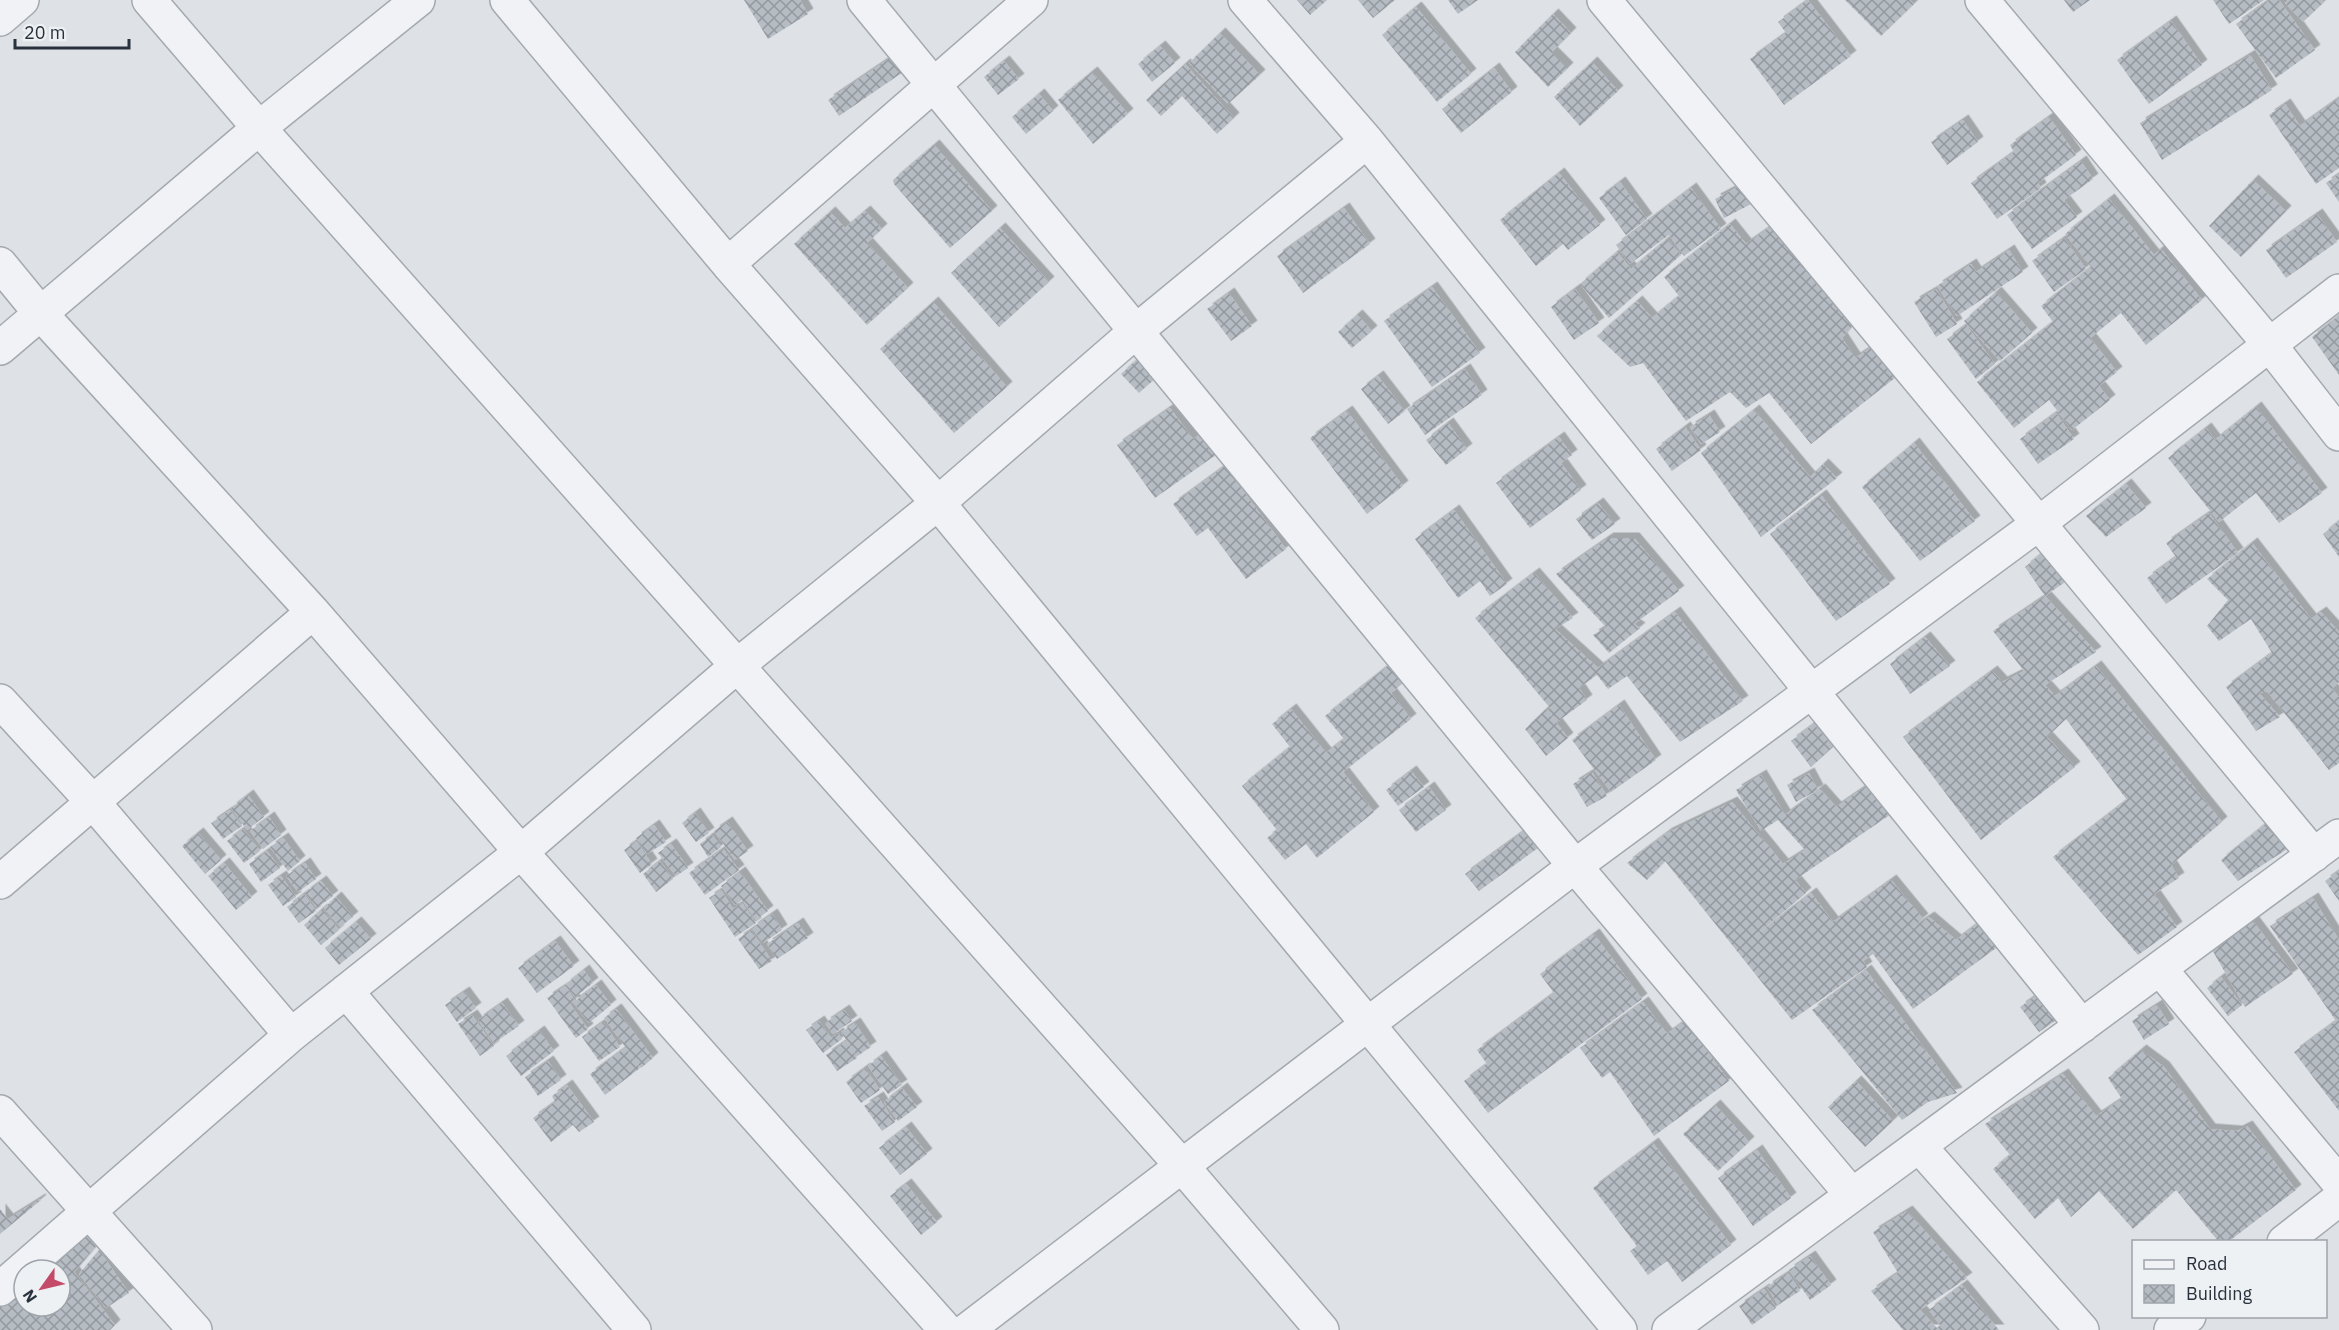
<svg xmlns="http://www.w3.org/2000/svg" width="2339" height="1330" font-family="'IBM Plex Sans',sans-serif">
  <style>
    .building { fill: url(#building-cross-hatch); filter: url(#shadow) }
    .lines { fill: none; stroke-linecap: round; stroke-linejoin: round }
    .minor-casing { stroke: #a4a9b0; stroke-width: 36 }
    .minor { stroke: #f0f2f5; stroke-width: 33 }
  </style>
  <defs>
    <pattern id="building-cross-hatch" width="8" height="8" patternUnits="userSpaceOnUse" patternTransform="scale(1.5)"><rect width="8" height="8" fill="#b6bcc3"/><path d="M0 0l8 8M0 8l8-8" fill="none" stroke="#9499a0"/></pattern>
    <filter id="shadow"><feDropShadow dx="5.5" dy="-5.5" stdDeviation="0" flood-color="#0004"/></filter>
  </defs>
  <rect width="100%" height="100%" fill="#dee2e6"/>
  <path class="building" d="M 744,0 L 800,0 L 808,14 L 768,39 Z
    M 1297,0 L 1327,0 L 1310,15 Z
    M 1358,0 L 1395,0 L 1373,18 Z
    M 1448,0 L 1478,0 L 1458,14 Z
    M 1808,0 L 1851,56 L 1784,105 L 1750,59 L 1786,33 L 1778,22 Z
    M 1845,0 L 1910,0 L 1914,4 L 1881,36 Z
    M 2064,0 L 2090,0 L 2073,12 Z
    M 2213,0 L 2264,0 L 2229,24 Z
    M 2269,0 L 2279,0 L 2315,50 L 2276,78 L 2236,24 Z
    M 2288,0 L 2322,0 L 2324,2 L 2303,22 L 2285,3 Z
    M 1416,7 L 1471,74 L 1437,102 L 1382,35 Z
    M 1553,14 L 1571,33 L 1552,52 L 1568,68 L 1548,87 L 1515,52 Z
    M 2171,21 L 2202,65 L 2149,104 L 2117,60 Z
    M 1220,33 L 1260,75 L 1228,104 L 1189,63 Z
    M 1160,46 L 1175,63 L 1152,82 L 1138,64 Z
    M 899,52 L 909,68 L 839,116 L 828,100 Z
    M 2250,55 L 2272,90 L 2162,160 L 2140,123 Z
    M 1004,61 L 1019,79 L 998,95 L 984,77 Z
    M 1592,62 L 1618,91 L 1580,126 L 1554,97 Z
    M 1185,64 L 1234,118 L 1217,134 L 1182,96 L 1161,116 L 1146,100 Z
    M 1494,68 L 1512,92 L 1461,133 L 1442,109 Z
    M 1092,72 L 1128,114 L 1093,144 L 1058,100 Z
    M 1039,94 L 1053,111 L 1026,134 L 1012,117 Z
    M 2339,98 L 2339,168 L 2316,184 L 2269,115 L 2285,104 L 2300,126 Z
    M 2049,117 L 2076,155 L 2038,183 L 2041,188 L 1997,219 L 1971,183 L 2014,152 L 2010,145 Z
    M 1963,120 L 1978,142 L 1947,165 L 1931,142 Z
    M 934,145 L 992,211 L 950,248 L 894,184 L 893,180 Z
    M 2081,161 L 2093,179 L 2064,200 L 2077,217 L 2032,249 L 2007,215 Z
    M 1559,173 L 1600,225 L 1568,250 L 1563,244 L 1536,266 L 1500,220 Z
    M 2339,174 L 2339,202 L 2326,183 Z
    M 2253,180 L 2286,211 L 2241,257 L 2209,226 Z
    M 1620,182 L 1647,219 L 1626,235 L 1599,198 Z
    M 1747,182 L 1757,201 L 1724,218 L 1715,199 Z
    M 1691,188 L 1721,229 L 1684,256 L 1669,235 L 1630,264 L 1616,245 Z
    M 2109,199 L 2154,255 L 2161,249 L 2202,300 L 2146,345 L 2121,313 L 2090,338 L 2117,372 L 2099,386 L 2110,400 L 2072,430 L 2049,400 L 2014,428 L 1977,382 L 2053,322 L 2041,306 L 2091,267 L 2065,234 Z
    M 1344,208 L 1370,244 L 1303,293 L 1277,256 Z
    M 865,211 L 882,229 L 867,243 L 908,288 L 867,325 L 794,244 L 830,212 L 845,228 Z
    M 2317,214 L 2337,242 L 2286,278 L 2266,250 Z
    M 1779,221 L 1856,321 L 1842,338 L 1855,358 L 1875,345 L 1900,374 L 1811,444 L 1769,393 L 1746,408 L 1730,392 L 1686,421 L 1643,363 L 1630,367 L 1597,336 L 1637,301 L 1652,318 L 1679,296 L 1664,277 L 1730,224 L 1746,244 Z
    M 1000,228 L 1049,282 L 999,327 L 951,273 Z
    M 2064,238 L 2086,269 L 2054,292 L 2032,261 Z
    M 1667,239 L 1681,255 L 1609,318 L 1580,284 L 1617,252 L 1631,269 Z
    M 2009,250 L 2023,272 L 1957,316 L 1937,286 L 1971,264 L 1976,272 Z
    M 1432,287 L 1480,353 L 1432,387 L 1384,321 Z
    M 1575,289 L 1599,323 L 1574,340 L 1551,307 Z
    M 1936,289 L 1957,324 L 1936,337 L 1914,302 Z
    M 1996,292 L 2032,333 L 2000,361 L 1964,321 Z
    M 1229,293 L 1252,326 L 1231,341 L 1207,309 Z
    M 933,302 L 1007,387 L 954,433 L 880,349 Z
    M 1357,315 L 1372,331 L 1352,348 L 1338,332 Z
    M 2339,316 L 2339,375 L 2312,337 Z
    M 1966,325 L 1995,364 L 1976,379 L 1947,339 Z
    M 1140,357 L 1158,376 L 1139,393 L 1121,374 Z
    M 1465,369 L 1482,395 L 1425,435 L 1407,409 Z
    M 1378,376 L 1405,411 L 1388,424 L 1361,389 Z
    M 2256,407 L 2322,493 L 2279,523 L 2256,493 L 2219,522 L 2168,458 L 2206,428 L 2215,440 Z
    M 1170,408 L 1193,439 L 1204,431 L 1220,452 L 1155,498 L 1117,445 Z
    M 1754,410 L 1810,477 L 1823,464 L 1837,478 L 1761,537 L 1701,453 Z
    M 1347,411 L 1403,486 L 1367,514 L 1310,438 Z
    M 2056,413 L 2074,439 L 2038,464 L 2020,439 Z
    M 1709,415 L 1720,432 L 1701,444 L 1690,427 Z
    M 1448,423 L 1467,449 L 1446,465 L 1426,440 Z
    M 1685,427 L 1701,450 L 1672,471 L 1656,449 Z
    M 1559,437 L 1572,455 L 1561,463 L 1581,490 L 1530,528 L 1496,483 Z
    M 1914,443 L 1975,521 L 1920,561 L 1862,487 Z
    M 1225,466 L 1286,549 L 1246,579 L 1208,528 L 1197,536 L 1173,504 Z
    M 2126,484 L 2146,508 L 2106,537 L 2086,516 Z
    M 1821,495 L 1890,584 L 1836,621 L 1770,534 Z
    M 1598,503 L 1615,524 L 1592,540 L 1576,519 Z
    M 1454,510 L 1507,584 L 1490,596 L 1480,581 L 1458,598 L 1415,539 Z
    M 2209,513 L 2238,553 L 2166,604 L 2147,578 L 2176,557 L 2166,543 Z
    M 2339,521 L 2339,557 L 2323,534 Z
    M 1608,538 L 1634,538 L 1679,591 L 1634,624 L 1640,628 L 1609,653 L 1593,635 L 1606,627 L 1556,574 Z
    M 2252,543 L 2311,619 L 2321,612 L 2339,632 L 2339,682 L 2332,689 L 2339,697 L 2339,763 L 2329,770 L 2267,691 L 2259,693 L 2280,717 L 2256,731 L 2226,687 L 2272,653 L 2251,619 L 2219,641 L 2207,626 L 2228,600 L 2207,579 Z
    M 2045,551 L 2068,580 L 2045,596 L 2096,652 L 2045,685 L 2055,696 L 2096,666 L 2222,822 L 2171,865 L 2179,878 L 2154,894 L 2177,927 L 2138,955 L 2053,857 L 2127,800 L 2066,719 L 2047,737 L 2075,767 L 1981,840 L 1903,737 L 1992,671 L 2002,682 L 2024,671 L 1993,631 L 2045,596 L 2025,567 Z
    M 1534,573 L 1573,618 L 1555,629 L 1598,668 L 1675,612 L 1743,701 L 1680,742 L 1627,676 L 1608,689 L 1597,675 L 1579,688 L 1587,700 L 1557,722 L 1548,710 L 1550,708 L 1475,618 Z
    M 1925,637 L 1950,666 L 1910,694 L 1890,664 Z
    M 1394,661 L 1408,679 L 1391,693 L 1411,719 L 1343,772 L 1374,812 L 1317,858 L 1306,844 L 1285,860 L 1267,838 L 1277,830 L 1242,786 L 1290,747 L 1272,724 L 1291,709 L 1326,753 L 1344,739 L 1325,716 Z
    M 1619,705 L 1656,760 L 1611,792 L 1572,740 Z
    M 1546,709 L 1568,738 L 1546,756 L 1525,729 Z
    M 1814,724 L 1833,747 L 1811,767 L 1791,741 Z
    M 1411,771 L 1424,787 L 1398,806 L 1386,790 Z
    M 1592,772 L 1607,796 L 1587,807 L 1573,784 Z
    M 1809,773 L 1818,790 L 1796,802 L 1787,785 Z
    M 1761,775 L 1785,815 L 1820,789 L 1836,807 L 1871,783 L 1894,812 L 1795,880 L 1806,893 L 1750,940 L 1811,893 L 1833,922 L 1891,880 L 1923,919 L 1907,931 L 1929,917 L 1956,940 L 1986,917 L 2003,943 L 1913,1009 L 1873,954 L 1863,961 L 1867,967 L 1792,1020 L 1665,861 L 1647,880 L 1627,863 L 1667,833 L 1732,802 L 1783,864 L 1805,850 L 1778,820 L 1761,831 L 1736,790 Z
    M 1429,787 L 1446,810 L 1416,832 L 1399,810 Z
    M 248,795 L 264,817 L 247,830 L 231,808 Z
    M 230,810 L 242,826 L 223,839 L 211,823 Z
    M 695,813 L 709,833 L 696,842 L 682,823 Z
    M 269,817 L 281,835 L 263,849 L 250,831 Z
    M 727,822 L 748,851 L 735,860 L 714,831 Z
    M 2268,822 L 2292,846 L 2238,881 L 2221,860 Z
    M 654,825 L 666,842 L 647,854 L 636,838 Z
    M 1528,828 L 1542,845 L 1479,891 L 1465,874 Z
    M 243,829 L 260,851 L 244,863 L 227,841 Z
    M 198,833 L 221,860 L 205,874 L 182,846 Z
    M 712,835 L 721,847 L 708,857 L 700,844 Z
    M 283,838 L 300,861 L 288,871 L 270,847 Z
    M 636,841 L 652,864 L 640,873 L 624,850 Z
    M 671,844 L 688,868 L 676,876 L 658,853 Z
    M 723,849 L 739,870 L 705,895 L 689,873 Z
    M 267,851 L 280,868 L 261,882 L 249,864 Z
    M 660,861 L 673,879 L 656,892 L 643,874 Z
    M 224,863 L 252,897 L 236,910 L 208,876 Z
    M 305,863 L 316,879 L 298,892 L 286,876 Z
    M 2339,871 L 2339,901 L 2325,881 Z
    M 740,872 L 768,911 L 756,920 L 742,900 L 735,905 L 721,886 Z
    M 281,876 L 296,897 L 283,906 L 268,885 Z
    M 321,881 L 333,896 L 317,908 L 305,893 Z
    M 721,890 L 733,909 L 742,903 L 756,923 L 735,937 L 709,898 Z
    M 304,894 L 316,911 L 299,923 L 287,907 Z
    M 336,897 L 353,917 L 340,927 L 324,908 Z
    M 2313,898 L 2339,940 L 2339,1111 L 2294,1052 L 2336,1021 L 2270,926 Z
    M 322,909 L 339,930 L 321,945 L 304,925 Z
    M 772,914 L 782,930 L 763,943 L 752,928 Z
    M 2253,921 L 2293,974 L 2245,1007 L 2211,948 Z
    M 356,922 L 371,939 L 339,965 L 325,948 Z
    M 798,923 L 808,938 L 777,959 L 767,944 Z
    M 751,930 L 772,961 L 759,969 L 738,939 Z
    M 1594,934 L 1642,999 L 1488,1113 L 1464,1081 L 1487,1064 L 1477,1050 L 1554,993 L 1540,974 Z
    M 555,941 L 574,966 L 537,993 L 518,968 Z
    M 584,970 L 593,983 L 575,997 L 565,985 Z
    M 1866,970 L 1957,1093 L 1928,1102 L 1902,1120 L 1812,1010 Z
    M 2221,977 L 2242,1005 L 2228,1016 L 2207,988 Z
    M 596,985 L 611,1005 L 589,1023 L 573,1002 L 570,1004 L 588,1029 L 576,1038 L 547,998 L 565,986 L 575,1001 Z
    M 2043,991 L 2062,1016 L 2039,1032 L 2020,1007 Z
    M 464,992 L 476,1008 L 457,1022 L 445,1005 Z
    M 1643,1002 L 1667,1034 L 1685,1021 L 1729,1081 L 1654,1136 L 1610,1072 L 1602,1078 L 1580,1048 Z
    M 502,1003 L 519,1026 L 494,1043 L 478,1020 Z
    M 2157,1005 L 2169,1024 L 2144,1040 L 2132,1021 Z
    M 616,1009 L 653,1058 L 641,1068 L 604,1018 Z
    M 844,1010 L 852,1021 L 833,1034 L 825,1023 Z
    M 472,1015 L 494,1046 L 480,1056 L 458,1024 Z
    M 819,1021 L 831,1038 L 838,1033 L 842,1039 L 823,1053 L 806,1030 Z
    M 603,1022 L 620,1047 L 599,1061 L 582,1037 Z
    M 855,1023 L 871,1047 L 857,1056 L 841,1032 Z
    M 539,1031 L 554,1051 L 521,1076 L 506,1056 Z
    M 846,1041 L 857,1058 L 837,1071 L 826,1055 Z
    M 625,1048 L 640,1068 L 605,1095 L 590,1074 Z
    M 2141,1050 L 2164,1067 L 2210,1129 L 2237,1131 L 2247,1126 L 2296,1190 L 2228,1242 L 2219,1242 L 2176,1190 L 2133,1229 L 2099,1191 L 2071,1217 L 2058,1198 L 2035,1219 L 1993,1169 L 2010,1155 L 1985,1124 L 2063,1074 L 2096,1116 L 2122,1099 L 2108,1078 Z
    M 881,1056 L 902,1085 L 888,1094 L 868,1066 Z
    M 548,1061 L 561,1080 L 538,1096 L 525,1077 Z
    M 865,1068 L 880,1090 L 861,1103 L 846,1082 Z
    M 1856,1081 L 1893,1121 L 1865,1147 L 1828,1107 Z
    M 567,1085 L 594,1122 L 579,1132 L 573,1125 L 551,1142 L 533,1118 L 555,1102 L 552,1096 Z
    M 902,1088 L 917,1107 L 898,1121 L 884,1102 Z
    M 878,1097 L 895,1122 L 882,1131 L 864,1106 Z
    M 1715,1105 L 1749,1142 L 1718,1171 L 1683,1134 Z
    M 906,1127 L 927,1154 L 900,1175 L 879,1148 Z
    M 1653,1143 L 1731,1245 L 1682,1282 L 1667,1261 L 1648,1275 L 1630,1251 L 1637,1246 L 1593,1188 Z
    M 1757,1150 L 1791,1198 L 1753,1226 L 1718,1178 Z
    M 906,1184 L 937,1222 L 921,1235 L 890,1196 Z
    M 40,1199 L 41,1200 L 0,1234 L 0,1209 L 8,1219 Z
    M 1907,1211 L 1967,1278 L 1920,1310 L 1937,1328 L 1940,1325 L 1929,1310 L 1962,1285 L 1999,1330 L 1903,1330 L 1871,1291 L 1898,1273 L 1873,1232 Z
    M 77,1226 L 96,1246 L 74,1272 L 115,1325 L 110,1330 L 0,1330 L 0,1300 L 24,1277 L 24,1306 L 60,1306 L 60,1270 L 31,1270 Z
    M 99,1250 L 129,1293 L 106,1308 L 79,1274 Z
    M 1810,1256 L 1831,1285 L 1810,1300 L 1789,1270 Z
    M 1788,1273 L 1800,1291 L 1778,1305 L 1767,1287 Z
    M 1764,1289 L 1776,1308 L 1752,1325 L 1739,1306 Z"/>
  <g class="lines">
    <defs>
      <path id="minor" d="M 149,0 L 259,128 L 1182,1166 L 1322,1330
        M 507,0 L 728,264 L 938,503 L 1620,1330
        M 864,0 L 1575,866 L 1852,1195
        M 1245,0 L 1367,141 L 2082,1026
        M 1604,0 L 2314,855
        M 1982,0 L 2269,344 L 2339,434
        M 0,19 L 22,0
        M 0,264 L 41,314 L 313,612 L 521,852 L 946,1330
        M 728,264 L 1031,0
        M 0,348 L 259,128 L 418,0
        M 0,701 L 92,801 L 291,1035
        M 0,882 L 313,612
        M 2160,969 L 2339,1183
        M 346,991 L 634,1330
        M 0,1112 L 195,1330
        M 1919,1146 L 2082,1330
        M 2284,1242 L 2339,1199
        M 0,1289 L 291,1035 L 521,852 L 738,665 L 938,503 L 1135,332 L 1367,141
        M 967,1330 L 1575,866 L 2038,524 L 2339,291
        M 1669,1330 L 2339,836
        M 2171,1330 L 2189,1316"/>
    </defs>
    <use href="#minor" class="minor-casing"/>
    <use href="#minor" class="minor"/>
  </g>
  <rect x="2132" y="1240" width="195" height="78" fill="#edf1f4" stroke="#9ea4aa" stroke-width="1.5"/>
  <rect x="2144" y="1260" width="30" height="9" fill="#f0f2f5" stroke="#9ea4aa" stroke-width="1.5"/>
  <text x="2186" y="1270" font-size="18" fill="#28313c">Road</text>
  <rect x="2144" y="1285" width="30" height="18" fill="url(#building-cross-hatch)" stroke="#9ea4aa" stroke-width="1.5"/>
  <text x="2186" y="1300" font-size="18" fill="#28313c">Building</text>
  <g transform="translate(42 1288) rotate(236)"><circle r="28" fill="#edf1f4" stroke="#9ea4aa" stroke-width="1.5"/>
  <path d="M0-4.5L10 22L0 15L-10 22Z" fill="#c34b69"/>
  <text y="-9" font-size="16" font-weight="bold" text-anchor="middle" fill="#28313c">N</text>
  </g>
  <path d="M15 39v9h114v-9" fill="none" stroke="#28313c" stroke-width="3"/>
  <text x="24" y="39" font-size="18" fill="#28313c" stroke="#edf1f4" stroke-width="4.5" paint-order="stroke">20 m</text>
</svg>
